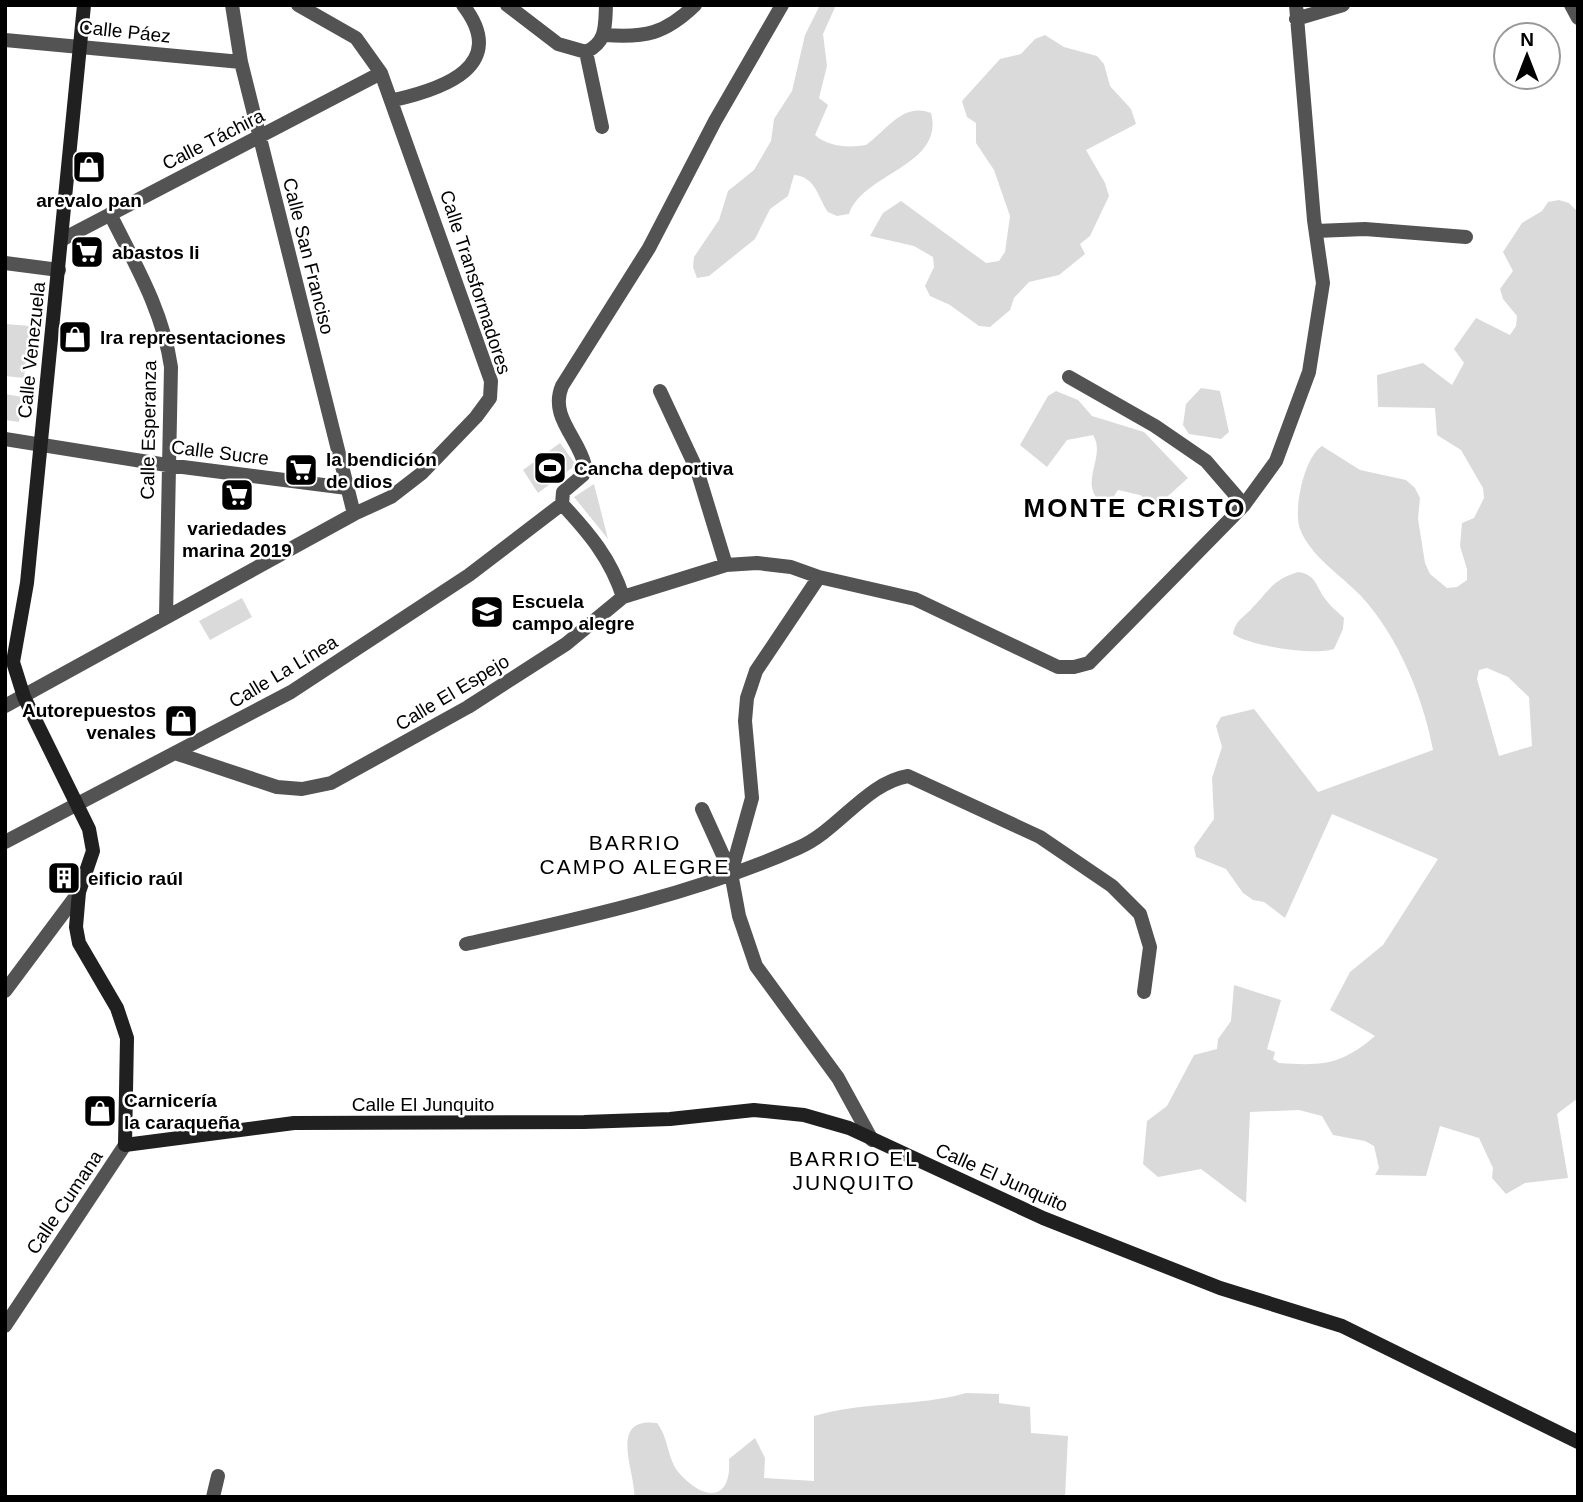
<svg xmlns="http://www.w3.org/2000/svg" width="1583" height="1502" font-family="Arial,sans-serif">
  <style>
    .green { fill: #dadada; fill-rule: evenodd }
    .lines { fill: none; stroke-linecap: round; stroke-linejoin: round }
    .street { stroke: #535353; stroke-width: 14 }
    .secondary { stroke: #202020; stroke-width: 14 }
    .labels { text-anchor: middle; stroke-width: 5; stroke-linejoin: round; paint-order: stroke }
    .street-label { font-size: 19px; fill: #000; stroke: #fff }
    .poi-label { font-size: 19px; font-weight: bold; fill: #000; stroke: #fff; text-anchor: start }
    .neighbourhood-label { font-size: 21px; letter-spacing: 2px; fill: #000; stroke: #fff }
    .district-label { font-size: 26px; font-weight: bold; letter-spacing: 2px; fill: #000; stroke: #fff }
  </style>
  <rect width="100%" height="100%" fill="#fff"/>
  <path class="green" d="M 820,5 L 836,5 L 823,34 L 827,66 L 819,98 L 828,105 L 815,135 C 828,147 849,148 866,145 C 887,130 903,102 931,113 C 945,166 863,173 849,214 L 837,216 L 828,212 C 817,196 816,177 794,175 L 788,196 L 770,209 L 755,239 L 709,276 L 697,278 L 693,267 L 694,257 L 719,220 L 728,191 L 754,170 L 771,141 L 774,119 L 792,91 L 805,35 Z
    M 1045,35 L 1064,47 L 1097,56 L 1104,64 L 1110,86 L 1131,109 L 1136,124 L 1086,150 L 1105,183 L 1109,196 L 1090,236 L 1080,244 L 1085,254 L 1059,275 L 1029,282 L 1014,298 L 1010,310 L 990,327 L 979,326 L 950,305 L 930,296 L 925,286 L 934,267 L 933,257 L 914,246 L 870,236 L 883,213 L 901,201 L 986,263 L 999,261 L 1005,252 L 1010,216 L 994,170 L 976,143 L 976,123 L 967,117 L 962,101 L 1000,59 L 1021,54 L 1035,39 Z
    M 1559,200 L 1569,203 L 1578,212 L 1578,1098 L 1557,1114 L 1568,1178 L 1525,1183 L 1506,1194 L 1492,1178 L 1493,1168 L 1479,1138 L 1440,1126 L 1426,1176 L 1375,1175 L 1379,1168 L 1374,1146 L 1365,1141 L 1333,1135 L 1322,1116 L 1299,1110 L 1250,1112 L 1246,1203 L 1201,1169 L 1158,1177 L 1143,1164 L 1147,1121 L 1167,1106 L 1194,1055 L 1217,1049 L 1218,1039 L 1231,1021 L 1234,985 L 1281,1000 L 1267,1049 L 1275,1052 L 1273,1059 L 1279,1063 C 1323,1066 1341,1065 1375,1036 L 1330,1010 L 1350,972 L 1383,945 L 1438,859 L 1332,814 L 1285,918 L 1264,902 L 1253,900 L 1243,893 L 1226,869 L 1196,857 L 1194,847 L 1214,819 L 1212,778 L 1222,747 L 1216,726 L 1221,717 L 1254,709 L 1318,792 L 1433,750 C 1423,697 1398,636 1361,596 C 1341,575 1311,557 1300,529 C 1293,510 1304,457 1322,446 L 1360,470 L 1406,480 L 1415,488 L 1420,498 L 1418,519 L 1425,563 L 1430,574 L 1447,588 L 1457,587 L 1467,580 L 1467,569 L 1460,546 L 1462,523 L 1474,518 L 1484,498 L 1483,488 L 1461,450 L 1437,435 L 1435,408 L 1378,407 L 1377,375 L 1423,363 L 1452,385 L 1464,363 L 1454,349 L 1476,318 L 1510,335 L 1516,326 L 1517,316 L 1503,299 L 1500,289 L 1513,271 L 1503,252 L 1522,223 L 1542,211 L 1548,202 ZM 1487,668 L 1508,677 L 1529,697 L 1532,746 L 1499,756 L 1477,679 L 1479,670 Z
    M 5,324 L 30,326 L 24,378 L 5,376 Z
    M 1201,388 L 1220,391 L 1229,432 L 1221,439 L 1189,434 L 1183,425 L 1186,404 Z
    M 1056,391 L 1078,400 L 1092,416 L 1144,432 L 1188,478 L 1157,506 L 1140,495 L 1118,490 L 1112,499 L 1102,503 C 1077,483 1107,457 1093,435 L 1067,440 L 1047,467 L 1020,445 L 1048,396 Z
    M 5,394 L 22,397 L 19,422 L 5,420 Z
    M 560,443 L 576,465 L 538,493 L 523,470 Z
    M 594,484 L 608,539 L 574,497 Z
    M 1298,572 C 1316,574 1316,587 1326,600 C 1331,607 1338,612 1344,618 L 1343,629 L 1334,649 C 1314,656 1250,646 1233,634 C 1236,619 1244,618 1253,607 C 1270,590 1272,580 1298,572 Z
    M 242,598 L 252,617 L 210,640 L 199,621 Z
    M 966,1393 L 999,1394 L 999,1403 L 1030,1407 L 1031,1433 L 1068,1436 L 1065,1497 L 634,1497 C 637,1475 606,1416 657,1423 C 669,1438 667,1460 680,1474 C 704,1501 732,1502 729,1459 L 755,1438 L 765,1458 L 764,1478 L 814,1481 L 814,1416 C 865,1401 917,1407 966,1393 Z"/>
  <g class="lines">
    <path class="street" d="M 232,5 L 241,62 L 354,514
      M 507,5 L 558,44 L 586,52 C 607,42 605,26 606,5
      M 1571,5 L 1578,18
      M 1296,19 L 1343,5
      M 605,35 C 645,38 665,34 695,5
      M 5,40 L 241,62
      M 586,52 L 602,127
      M 394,100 C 443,89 510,66 463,5
      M 110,214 C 135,264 163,311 171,367 L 166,617
      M 1316,231 L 1365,229 L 1466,237
      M 63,239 L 381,73
      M 5,263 L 59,270
      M 1069,377 L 1155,426 L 1206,461 L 1244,505
      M 660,391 L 697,470 L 726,565
      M 5,439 L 167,465 L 347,488
      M 562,504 L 563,492 L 583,475 L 585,466 C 579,438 549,417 562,386 L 649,248 L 715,121 L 782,5
      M 819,577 L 756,671 L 747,698 L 745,721 L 752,798 L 731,873 L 739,916 L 756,966 L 838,1078 L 872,1140
      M 623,597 L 726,565 L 757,563 L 791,567 L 819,577 L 915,599 L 1058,667 L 1074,667 L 1089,663 L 1244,505 L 1276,461 L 1309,372 L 1323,283 L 1314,220 L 1296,5
      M 5,706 L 354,514 L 391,497 L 422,473 L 476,417 L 490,398 L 491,381 L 381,73 L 356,38 L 298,5
      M 178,754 L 277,787 L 302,789 L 331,783 L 468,707 L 566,644 L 623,597 C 611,559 589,533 562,504
      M 702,809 L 731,873
      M 5,842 L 291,692 L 469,575 L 562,504
      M 466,944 C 578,919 692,895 798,848 C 838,831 866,783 908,776 L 1040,837 L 1112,886 L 1140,914 L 1150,947 L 1144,992
      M 5,991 L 79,892
      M 5,1326 L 125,1145
      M 213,1497 L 218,1476"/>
    <path class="secondary" d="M 84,5 L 27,583 L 13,662 L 24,697 L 89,829 L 93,851 L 79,892 L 76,927 L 79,943 L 117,1008 L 127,1038 L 125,1145 L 294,1123 L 584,1122 L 670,1119 L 754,1110 L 804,1115 L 849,1128 L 1043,1218 L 1220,1288 L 1342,1326 L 1578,1442"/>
  </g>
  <defs>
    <symbol id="shop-square" viewBox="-11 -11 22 22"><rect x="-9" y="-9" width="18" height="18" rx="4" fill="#000" stroke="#fff"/><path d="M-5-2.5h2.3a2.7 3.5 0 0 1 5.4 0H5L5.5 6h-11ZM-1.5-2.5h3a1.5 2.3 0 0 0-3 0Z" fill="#fff"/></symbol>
    <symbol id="supermarket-square" viewBox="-11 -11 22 22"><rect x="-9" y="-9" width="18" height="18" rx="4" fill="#000" stroke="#fff"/><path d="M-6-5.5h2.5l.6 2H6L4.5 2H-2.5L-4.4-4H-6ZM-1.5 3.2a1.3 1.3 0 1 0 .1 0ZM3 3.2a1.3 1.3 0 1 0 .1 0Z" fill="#fff"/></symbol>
    <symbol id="stadium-square" viewBox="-11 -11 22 22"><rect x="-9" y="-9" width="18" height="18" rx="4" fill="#000" stroke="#fff"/><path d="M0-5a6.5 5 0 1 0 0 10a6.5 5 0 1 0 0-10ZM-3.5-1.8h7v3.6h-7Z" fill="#fff"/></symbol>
    <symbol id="school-square" viewBox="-11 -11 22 22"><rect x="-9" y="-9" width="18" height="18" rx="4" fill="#000" stroke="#fff"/><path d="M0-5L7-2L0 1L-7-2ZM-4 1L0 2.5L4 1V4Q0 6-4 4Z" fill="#fff"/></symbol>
    <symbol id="building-square" viewBox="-11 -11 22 22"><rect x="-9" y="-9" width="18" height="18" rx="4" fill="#000" stroke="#fff"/><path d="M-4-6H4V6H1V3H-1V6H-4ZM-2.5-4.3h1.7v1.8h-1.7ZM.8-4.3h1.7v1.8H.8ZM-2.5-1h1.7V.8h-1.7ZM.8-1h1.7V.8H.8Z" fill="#fff"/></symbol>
  </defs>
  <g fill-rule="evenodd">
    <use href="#shop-square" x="70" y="148" width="38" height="38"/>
    <use href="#supermarket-square" x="68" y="233" width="38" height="38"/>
    <use href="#shop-square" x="56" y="318" width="38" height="38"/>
    <use href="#stadium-square" x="531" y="449" width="38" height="38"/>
    <use href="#supermarket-square" x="282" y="451" width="38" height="38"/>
    <use href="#supermarket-square" x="218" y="476" width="38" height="38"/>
    <use href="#school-square" x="468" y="593" width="38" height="38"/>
    <use href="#shop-square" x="162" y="702" width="38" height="38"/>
    <use href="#building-square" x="45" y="859" width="38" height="38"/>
    <use href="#shop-square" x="81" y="1092" width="38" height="38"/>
  </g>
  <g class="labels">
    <g class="street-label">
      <text transform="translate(125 31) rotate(6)" y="7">Calle Páez</text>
      <text transform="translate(213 139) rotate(-27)" y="7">Calle Táchira</text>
      <text transform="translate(309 256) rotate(76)" y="7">Calle San Franciso</text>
      <text transform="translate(476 282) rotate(72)" y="7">Calle Transformadores</text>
      <text transform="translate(31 350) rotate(-84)" y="7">Calle Venezuela</text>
      <text transform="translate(148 430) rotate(-89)" y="7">Calle Esperanza</text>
      <text transform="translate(220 452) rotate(7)" y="7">Calle Sucre</text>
      <text transform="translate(283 671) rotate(-31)" y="7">Calle La Línea</text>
      <text transform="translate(452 692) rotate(-31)" y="7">Calle El Espejo</text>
      <text x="423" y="1111">Calle El Junquito</text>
      <text transform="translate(1002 1177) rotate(24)" y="7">Calle El Junquito</text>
      <text transform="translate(64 1202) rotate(-56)" y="7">Calle Cumana</text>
    </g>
    <g class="poi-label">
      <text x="89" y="207" text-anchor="middle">arevalo pan</text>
      <text x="112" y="259">abastos li</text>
      <text x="100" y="344">lra representaciones</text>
      <text x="326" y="466">la bendición<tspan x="326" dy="22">de dios</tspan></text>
      <text x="574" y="475">Cancha deportiva</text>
      <text x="237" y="535" text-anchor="middle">variedades<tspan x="237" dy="22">marina 2019</tspan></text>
      <text x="512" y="608">Escuela<tspan x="512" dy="22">campo alegre</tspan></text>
      <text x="156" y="717" text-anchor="end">Autorepuestos<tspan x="156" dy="22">venales</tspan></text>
      <text x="88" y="885">eificio raúl</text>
      <text x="124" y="1107">Carnicería<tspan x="124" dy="22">la caraqueña</tspan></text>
    </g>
    <g class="neighbourhood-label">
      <text x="635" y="850">BARRIO<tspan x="635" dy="24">CAMPO ALEGRE</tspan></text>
      <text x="854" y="1166">BARRIO EL<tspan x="854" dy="24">JUNQUITO</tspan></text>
    </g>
    <g class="district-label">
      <text x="1135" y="517">MONTE CRISTO</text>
    </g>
  </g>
  <rect width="1583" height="1502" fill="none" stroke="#000000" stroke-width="14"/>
  <g transform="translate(1527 56)"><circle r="33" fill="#ffffff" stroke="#999999" stroke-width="2"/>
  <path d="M0-5L12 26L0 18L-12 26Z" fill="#000000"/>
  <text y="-10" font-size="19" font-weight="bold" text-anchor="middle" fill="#000000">N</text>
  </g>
</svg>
